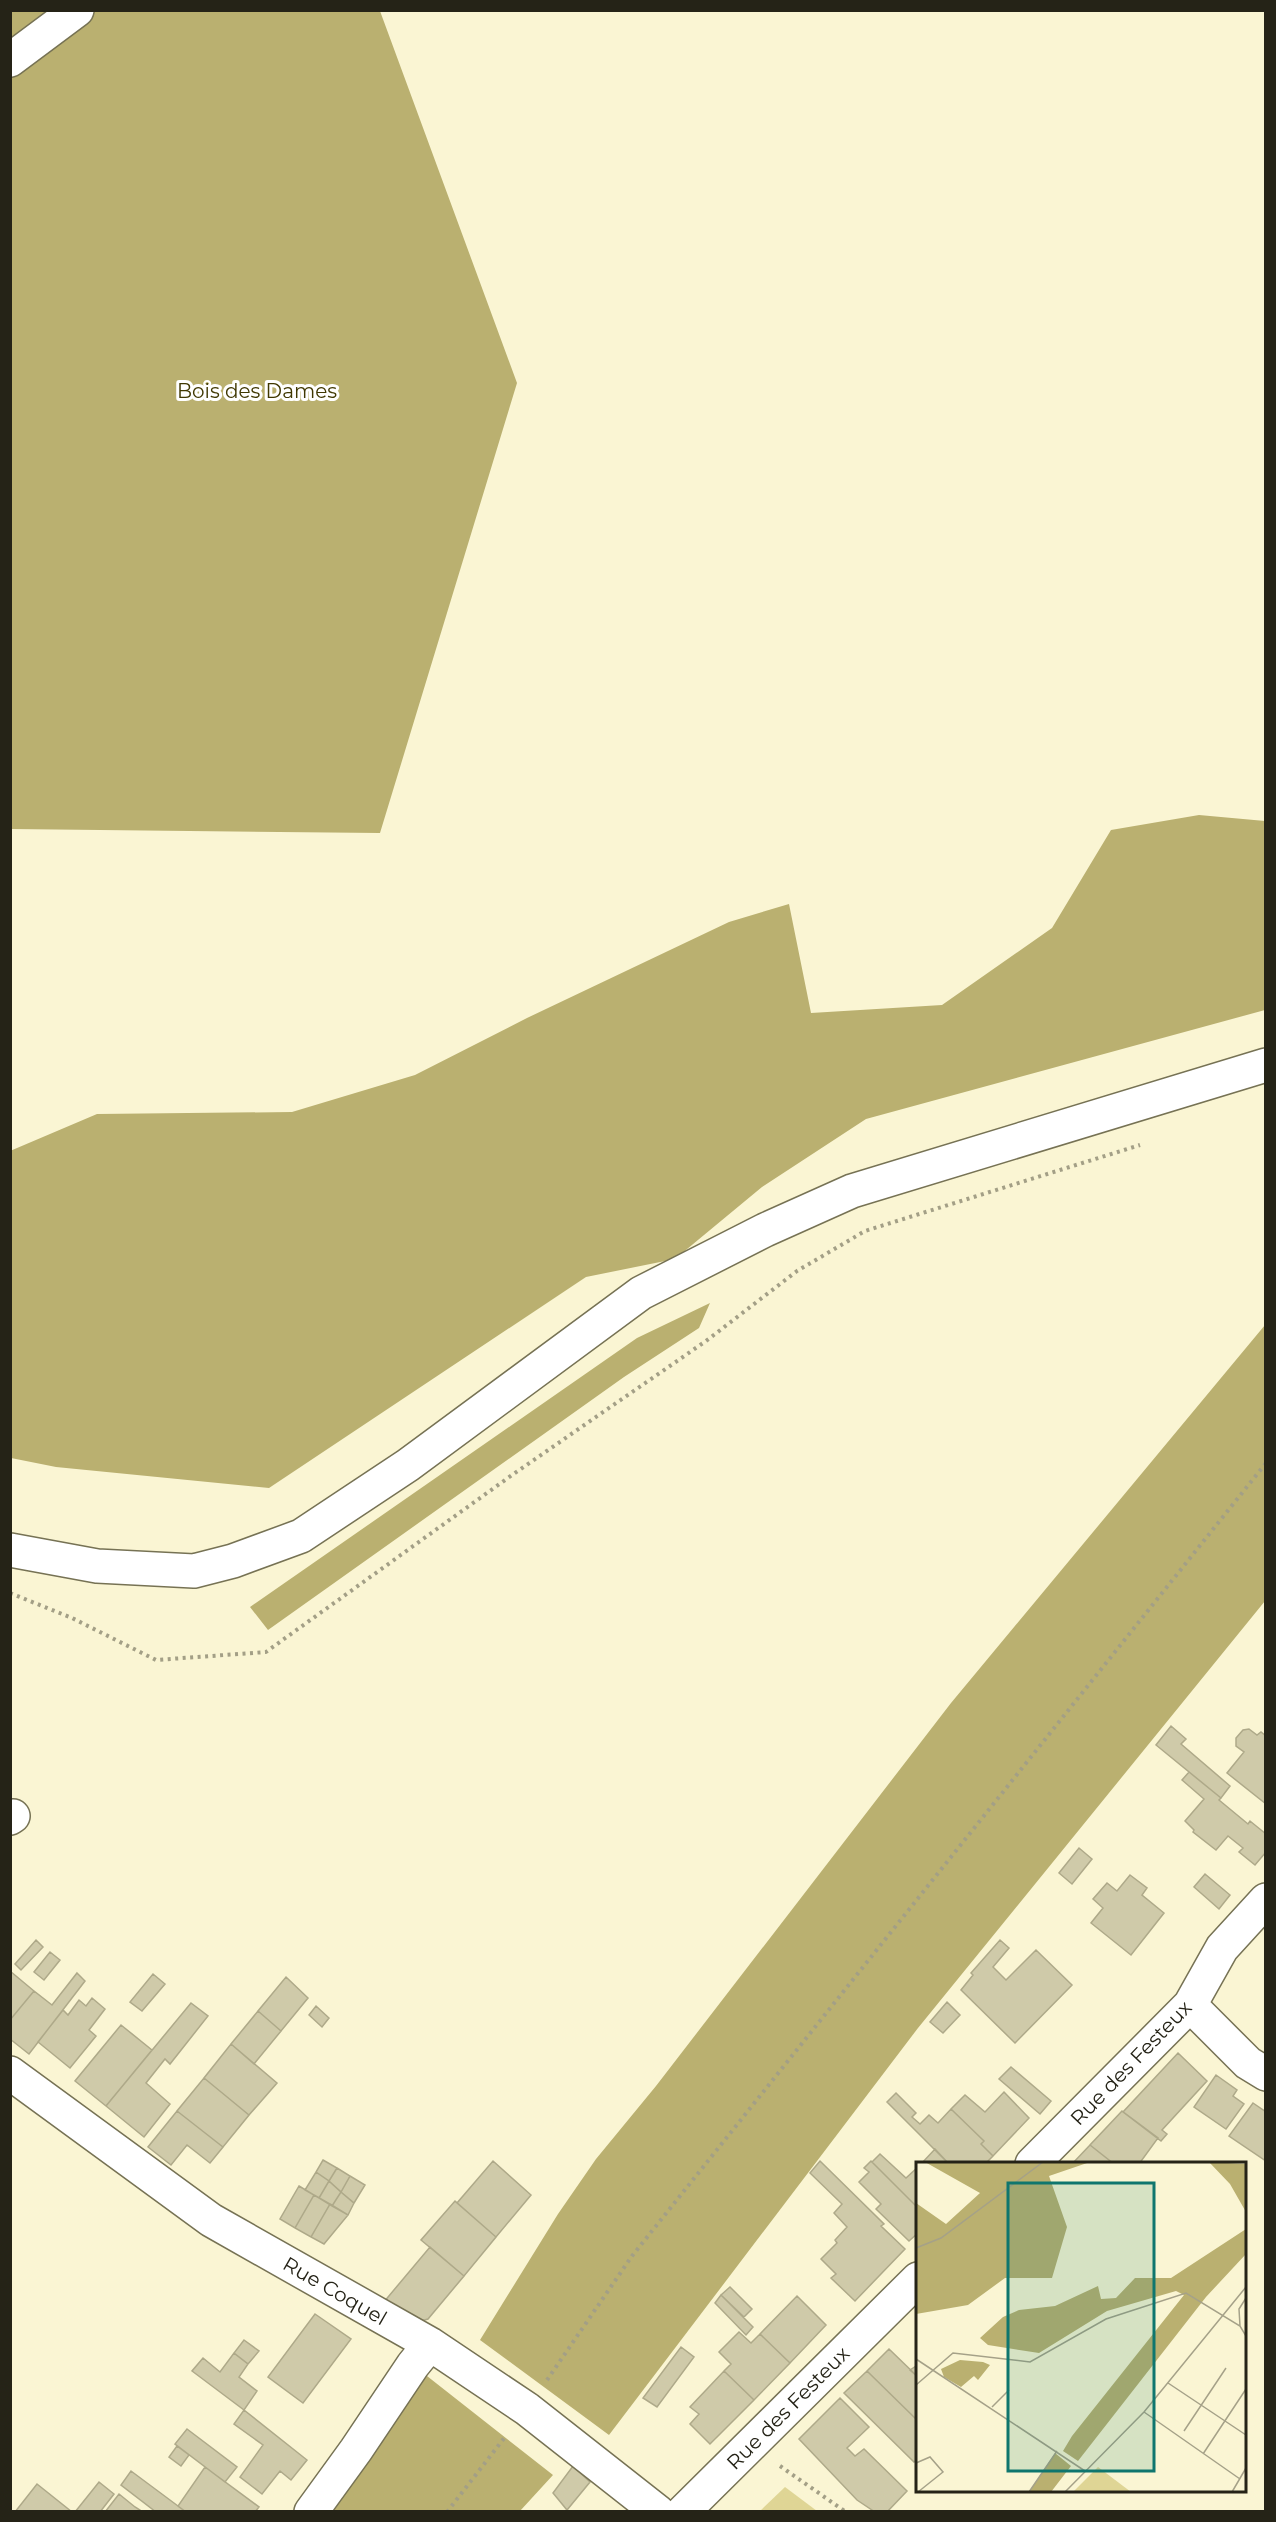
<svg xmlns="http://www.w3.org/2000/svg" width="1276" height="2522" font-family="Montserrat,sans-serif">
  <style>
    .green { fill: #dfd595 }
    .forest { fill: #bab070 }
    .building { fill: #cfcaa9; stroke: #aea989; stroke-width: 1.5 }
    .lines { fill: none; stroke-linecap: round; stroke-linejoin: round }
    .minor-casing { stroke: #767254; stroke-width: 36 }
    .path { stroke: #a39f86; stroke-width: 4; stroke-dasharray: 3 4.5; stroke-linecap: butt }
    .minor { stroke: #fff; stroke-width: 33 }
    .labels { text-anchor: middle; stroke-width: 6; stroke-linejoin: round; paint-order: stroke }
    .park-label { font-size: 20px; fill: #403802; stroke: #fff }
    .street-label { font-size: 20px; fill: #252317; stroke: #fff }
    .inset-road { fill: none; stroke: #a5a188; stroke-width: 1.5 }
    .view { fill: #0f766e; fill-opacity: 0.15; stroke: #0f766e; stroke-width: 3 }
    .inset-edge { fill: none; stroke: #252317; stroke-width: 3 }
  </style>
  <rect width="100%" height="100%" fill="#faf5d3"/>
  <path class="green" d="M 785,2487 L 817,2511 L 760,2511 Z"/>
  <path class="forest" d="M 11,11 L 380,11 L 517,383 L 380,833 L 11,829 Z
    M 1199,815 L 1265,821 L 1265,1010 L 866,1119 L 762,1187 L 675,1259 L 586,1277 L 269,1488 L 56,1467 L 11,1458 L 10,1151 L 97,1114 L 292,1112 L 415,1075 L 527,1018 L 729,922 L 789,904 L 811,1013 L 942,1005 L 1052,928 L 1111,830 Z
    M 710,1303 L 699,1328 L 624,1377 L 268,1630 L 250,1607 L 637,1338 Z
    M 1265,1325 L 1265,1601 L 918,2028 L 609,2435 L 480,2340 L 558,2214 L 596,2159 L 656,2086 L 951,1703 Z
    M 413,2365 L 553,2475 L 520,2511 L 311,2512 Z"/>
  <path class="building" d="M 1171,1726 L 1186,1739 L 1181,1744 L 1230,1786 L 1221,1798 L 1156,1745 Z
    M 1249,1729 L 1257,1735 L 1261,1732 L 1266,1736 L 1266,1804 L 1227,1773 L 1244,1752 L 1236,1746 L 1236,1738 L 1243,1730 Z
    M 1189,1772 L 1221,1798 L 1219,1800 L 1248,1824 L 1250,1821 L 1266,1834 L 1266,1852 L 1255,1865 L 1239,1852 L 1243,1848 L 1228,1836 L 1216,1850 L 1193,1832 L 1194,1830 L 1185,1821 L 1204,1799 L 1182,1780 Z
    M 1079,1848 L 1092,1859 L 1072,1884 L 1059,1873 Z
    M 1205,1874 L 1230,1895 L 1219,1909 L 1194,1887 Z
    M 1130,1875 L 1147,1888 L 1142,1895 L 1164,1913 L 1131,1955 L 1091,1923 L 1103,1908 L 1093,1899 L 1107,1883 L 1117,1891 Z
    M 36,1940 L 43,1947 L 21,1970 L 15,1964 Z
    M 1000,1940 L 1009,1948 L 993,1967 L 1006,1980 L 1036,1950 L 1072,1985 L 1015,2043 L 961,1990 L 973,1975 L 971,1973 Z
    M 50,1952 L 60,1960 L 44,1980 L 34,1972 Z
    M 10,1971 L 34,1991 L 10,2020 Z
    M 77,1973 L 85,1981 L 29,2054 L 10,2039 L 10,2020 L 34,1991 L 52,2005 Z
    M 153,1974 L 165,1984 L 142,2011 L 130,2002 Z
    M 286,1977 L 308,1998 L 281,2031 L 258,2011 Z
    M 92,1998 L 105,2009 L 89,2030 L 96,2036 L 70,2068 L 38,2042 L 63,2010 L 68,2015 L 79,2000 L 86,2006 Z
    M 947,2002 L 960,2015 L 943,2033 L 930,2022 Z
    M 191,2003 L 208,2016 L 170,2064 L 165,2059 L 146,2083 L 170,2104 L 144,2137 L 106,2106 Z
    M 316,2006 L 329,2018 L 322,2027 L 309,2015 Z
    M 258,2011 L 281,2031 L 254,2064 L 231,2044 Z
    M 121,2025 L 152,2050 L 106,2106 L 75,2081 Z
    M 231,2044 L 277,2083 L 249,2115 L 204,2078 Z
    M 1178,2053 L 1207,2081 L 1162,2130 L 1167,2134 L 1161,2141 L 1123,2112 Z
    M 1011,2067 L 1051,2101 L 1040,2114 L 999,2079 Z
    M 1216,2075 L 1237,2090 L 1233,2096 L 1244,2104 L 1226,2129 L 1194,2107 Z
    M 204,2078 L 249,2115 L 223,2147 L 177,2111 Z
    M 1004,2092 L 1029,2118 L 993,2156 L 981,2144 L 984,2141 L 951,2109 L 965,2095 L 985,2112 Z
    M 896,2093 L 916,2113 L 912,2117 L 920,2124 L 929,2115 L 938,2123 L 951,2109 L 984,2141 L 981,2144 L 993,2156 L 985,2164 L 949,2164 L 887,2102 Z
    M 1253,2103 L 1266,2112 L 1266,2161 L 1229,2136 Z
    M 177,2111 L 223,2147 L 210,2163 L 187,2145 L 171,2165 L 148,2147 Z
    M 1122,2111 L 1158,2138 L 1139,2164 L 1114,2164 L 1090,2145 Z
    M 1090,2145 L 1114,2164 L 1072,2164 Z
    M 935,2149 L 949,2164 L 921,2164 Z
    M 880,2154 L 906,2178 L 918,2167 L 918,2208 L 872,2162 Z
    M 323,2160 L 337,2168 L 329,2181 L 316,2172 Z
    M 493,2161 L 531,2195 L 496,2237 L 457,2203 Z
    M 820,2161 L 884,2224 L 881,2226 L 905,2249 L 855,2301 L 831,2278 L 836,2274 L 821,2259 L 837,2243 L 835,2240 L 847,2227 L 834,2213 L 842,2204 L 810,2173 Z
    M 871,2161 L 918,2208 L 918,2233 L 909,2241 L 876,2209 L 881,2204 L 859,2182 L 869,2172 L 864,2168 Z
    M 337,2168 L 350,2176 L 341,2192 L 329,2181 Z
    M 316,2172 L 329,2181 L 319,2198 L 305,2190 Z
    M 350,2176 L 365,2185 L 354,2203 L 341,2192 Z
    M 329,2181 L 341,2192 L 332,2206 L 319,2198 Z
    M 299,2186 L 314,2195 L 295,2228 L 280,2219 Z
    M 341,2192 L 354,2203 L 348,2215 L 332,2206 Z
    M 314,2195 L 330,2204 L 311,2237 L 295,2228 Z
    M 455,2201 L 496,2237 L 464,2276 L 421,2240 Z
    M 330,2204 L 348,2215 L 324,2244 L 311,2237 Z
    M 430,2247 L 464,2276 L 428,2319 L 414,2323 L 383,2303 Z
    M 730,2287 L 752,2309 L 744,2317 L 721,2295 Z
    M 721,2295 L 753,2327 L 746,2335 L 715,2303 Z
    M 797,2296 L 826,2325 L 790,2363 L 760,2334 Z
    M 315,2314 L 351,2339 L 303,2403 L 268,2377 Z
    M 739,2332 L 751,2343 L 760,2334 L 790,2363 L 754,2400 L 724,2371 L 731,2364 L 719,2352 Z
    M 244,2340 L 259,2351 L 248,2364 L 234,2353 Z
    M 681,2347 L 694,2357 L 657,2407 L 643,2398 Z
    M 889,2349 L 918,2377 L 918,2421 L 867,2371 Z
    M 234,2353 L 248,2364 L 239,2377 L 257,2391 L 244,2410 L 192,2371 L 203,2358 L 220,2372 Z
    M 916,2366 L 918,2367 L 918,2377 L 910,2370 Z
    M 724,2371 L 754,2400 L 710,2444 L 690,2424 L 699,2414 L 690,2407 Z
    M 867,2371 L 918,2421 L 918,2459 L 914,2462 L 844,2393 Z
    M 840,2398 L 869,2427 L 847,2448 L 855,2456 L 864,2449 L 907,2491 L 887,2512 L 875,2512 L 857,2500 L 799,2439 Z
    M 244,2410 L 307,2460 L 291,2480 L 280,2471 L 262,2494 L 240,2477 L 263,2445 L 234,2424 Z
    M 187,2429 L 237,2467 L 225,2482 L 175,2444 Z
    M 177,2446 L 189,2455 L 181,2466 L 169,2457 Z
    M 573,2466 L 590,2482 L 567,2510 L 553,2493 Z
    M 205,2467 L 259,2507 L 255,2512 L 186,2512 L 178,2506 Z
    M 131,2471 L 178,2506 L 186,2512 L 156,2512 L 121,2485 Z
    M 99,2482 L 114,2494 L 100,2512 L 75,2512 Z
    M 37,2484 L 72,2512 L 15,2512 Z
    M 119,2494 L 135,2507 L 143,2512 L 105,2512 Z"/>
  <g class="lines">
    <defs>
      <path id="minor" d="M 10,60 L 77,10
        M 10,1550 L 97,1566 L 194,1571 L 233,1561 L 301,1536 L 408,1465 L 641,1293 L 765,1230 L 852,1191 L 1266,1065
        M 10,1818 L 13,1816
        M 1190,2005 L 1248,2063 L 1266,2074
        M 10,2073 L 211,2220 L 430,2344 L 527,2409 L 658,2512
        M 1032,2164 L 1190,2005 L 1222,1948 L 1266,1900
        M 311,2512 L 356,2450 L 413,2365 L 430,2344
        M 683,2512 L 918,2279"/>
    </defs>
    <use href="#minor" class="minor-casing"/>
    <path class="path" d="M 10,1593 L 72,1618 L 156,1660 L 266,1652 L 512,1475 L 706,1341 L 797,1271 L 865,1231 L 1140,1145
      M 547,2380 L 632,2256 L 1266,1463
      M 780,2466 L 846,2512
      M 447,2512 L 505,2437"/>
    <use href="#minor" class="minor"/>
  </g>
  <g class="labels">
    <g class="park-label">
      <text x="257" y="398">Bois des Dames</text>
    </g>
    <g class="street-label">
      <text transform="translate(1131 2063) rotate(-46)" y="7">Rue des Festeux</text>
      <text transform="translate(335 2291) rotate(30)" y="7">Rue Coquel</text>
      <text transform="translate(788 2408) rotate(-45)" y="7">Rue des Festeux</text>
    </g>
  </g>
  <g transform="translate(916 2162)">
    <rect width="330" height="330" fill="#faf5d3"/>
    <path d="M 182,305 L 215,330 L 157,330 Z" fill="#dfd595"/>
    <path d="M 9,0 L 174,0 L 133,14 L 151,65 L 136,116 L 89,116 L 52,143 L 0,152 L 0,41 L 30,62 L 64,31 ZM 293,0 L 330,2 L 330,50 L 314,22 ZM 330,67 L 330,92 L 290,135 L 162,299 L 147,289 L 156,274 L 268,133 L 260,129 L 191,149 L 123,191 L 72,183 L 64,176 L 87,155 L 103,148 L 139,144 L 182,124 L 185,137 L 200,136 L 219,116 L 255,116 ZM 44,198 L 67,200 L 74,203 L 62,218 L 58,214 L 45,225 L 28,215 L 25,207 ZM 139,291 L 155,304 L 135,330 L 113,330 Z" fill="#bab070"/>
    <path class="inset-road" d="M 0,86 L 25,76 L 127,0M 324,164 L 323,147 L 330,136M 0,197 L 169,309M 252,221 L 330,273M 0,223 L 37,191 L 114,200 L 190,157 L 270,131 L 324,164 L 330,174M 76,245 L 93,228M 228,250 L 324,317M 268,269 L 310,206M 287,292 L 330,227M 0,301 L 14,295 L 27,310 L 2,330M 113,330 L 141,289M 149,330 L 228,250 L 330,125M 316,330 L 330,306"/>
    <path class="view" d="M 92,21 L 238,21 L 238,309 L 92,309 Z"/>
    <rect width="330" height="330" class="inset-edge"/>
  </g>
  <rect width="1276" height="2522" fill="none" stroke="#252317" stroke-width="24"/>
</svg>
